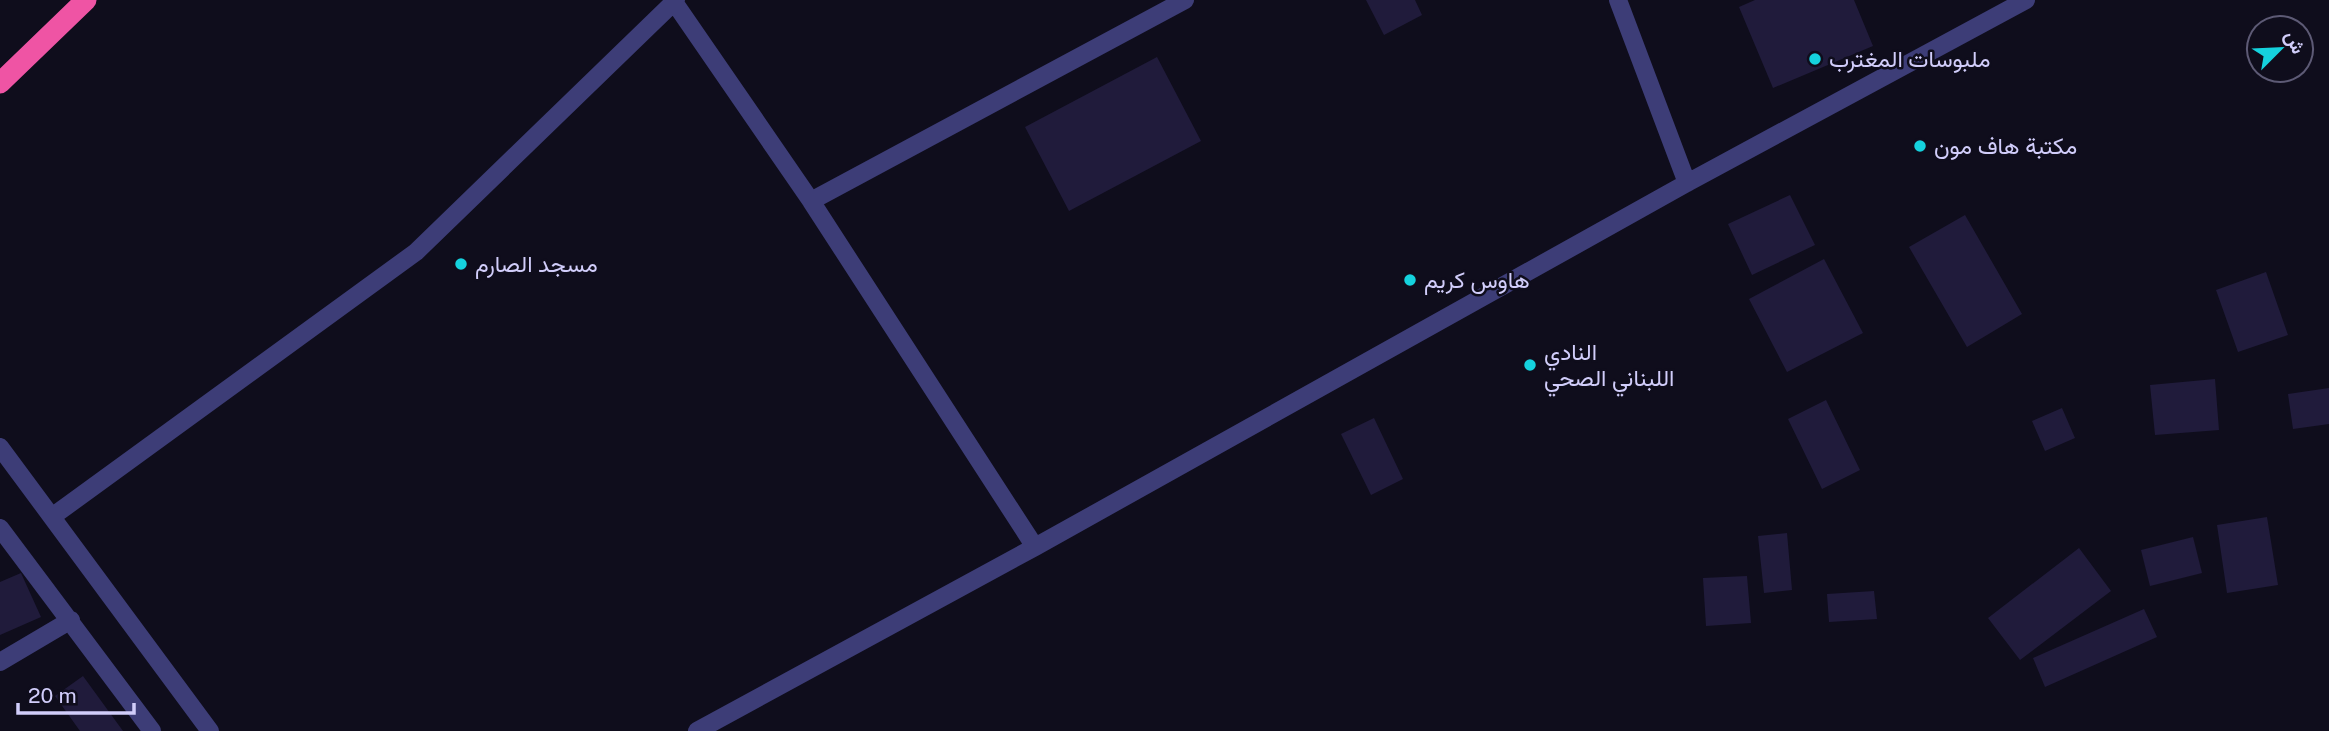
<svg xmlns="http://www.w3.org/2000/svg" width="2329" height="731" font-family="'Public Sans',Vazirmatn,sans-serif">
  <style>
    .building { fill: #201b3b }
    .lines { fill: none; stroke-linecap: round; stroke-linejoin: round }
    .minor { stroke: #3d3d77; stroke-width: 18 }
    .highway { stroke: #ef54a4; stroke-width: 21 }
    .poi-dot { fill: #15d2de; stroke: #0f0d1c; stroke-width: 2.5 }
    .labels { text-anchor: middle; stroke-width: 5; stroke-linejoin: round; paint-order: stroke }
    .poi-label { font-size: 23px; fill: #d1cdfa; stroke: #0f0d1c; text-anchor: start }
  </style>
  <rect width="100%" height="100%" fill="#0f0d1c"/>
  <path class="building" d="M 1366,0 L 1415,0 L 1422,15 L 1384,35 Z
    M 1755,0 L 1854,0 L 1873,46 L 1773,88 L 1739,7 Z
    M 1157,57 L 1201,141 L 1069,211 L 1025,127 Z
    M 1790,195 L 1815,245 L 1752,275 L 1728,224 Z
    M 1965,215 L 2022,314 L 1967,347 L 1909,247 Z
    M 1824,259 L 1863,333 L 1787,372 L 1749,299 Z
    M 2266,272 L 2288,335 L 2238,352 L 2216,290 Z
    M 2215,379 L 2219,430 L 2155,435 L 2150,385 Z
    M 2329,388 L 2329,424 L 2293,429 L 2288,394 Z
    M 1826,400 L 1860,470 L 1822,489 L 1788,419 Z
    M 2062,408 L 2075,438 L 2045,451 L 2032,421 Z
    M 1374,418 L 1403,479 L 1371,495 L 1341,434 Z
    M 2267,517 L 2278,585 L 2227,593 L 2217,525 Z
    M 1787,533 L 1792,590 L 1764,593 L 1758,536 Z
    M 2193,537 L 2202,573 L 2150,586 L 2141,550 Z
    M 2079,548 L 2111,591 L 2020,660 L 1988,618 Z
    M 21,573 L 41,617 L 0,635 L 0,582 Z
    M 1747,576 L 1751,623 L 1706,626 L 1703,578 Z
    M 1874,591 L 1877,619 L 1829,622 L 1827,594 Z
    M 2144,609 L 2157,637 L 2045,687 L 2033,658 Z
    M 83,676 L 123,731 L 80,731 L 55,696 Z"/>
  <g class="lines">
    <path class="minor" d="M 1618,0 L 1687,183
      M 674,2 L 811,201 L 1035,547
      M 811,201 L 1185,0
      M 0,447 L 210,731
      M 53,516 L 416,252 L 676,0
      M 0,528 L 152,731
      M 0,662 L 71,620
      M 697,731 L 1035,547 L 1687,183 L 2026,0"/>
    <path class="highway" d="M 0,83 L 86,0"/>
  </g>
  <g class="poi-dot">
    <circle cx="1815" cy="59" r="7"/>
    <circle cx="1920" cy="146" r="7"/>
    <circle cx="461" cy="264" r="7"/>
    <circle cx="1410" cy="280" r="7"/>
    <circle cx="1530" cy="365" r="7"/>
  </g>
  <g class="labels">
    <g class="poi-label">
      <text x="1829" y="67">ملبوسات المغترب</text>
      <text x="1934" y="154">مكتبة هاف مون</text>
      <text x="475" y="272">مسجد الصارم</text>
      <text x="1424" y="288">هاوس كريم</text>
      <text x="1544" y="360">النادي<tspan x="1544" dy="26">اللبناني الصحي</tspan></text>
    </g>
  </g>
  <g transform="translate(2280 49) rotate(66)"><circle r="33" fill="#0f0d1c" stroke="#5d5a75" stroke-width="2"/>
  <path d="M0-5L12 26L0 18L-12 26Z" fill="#15d2de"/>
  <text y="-10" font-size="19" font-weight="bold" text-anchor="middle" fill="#d1cdfa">ش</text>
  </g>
  <path d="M18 703v10h116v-10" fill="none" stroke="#d1cdfa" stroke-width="3.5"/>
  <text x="28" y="703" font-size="21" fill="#d1cdfa" stroke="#0f0d1c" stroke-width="5" paint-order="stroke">20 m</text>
</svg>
